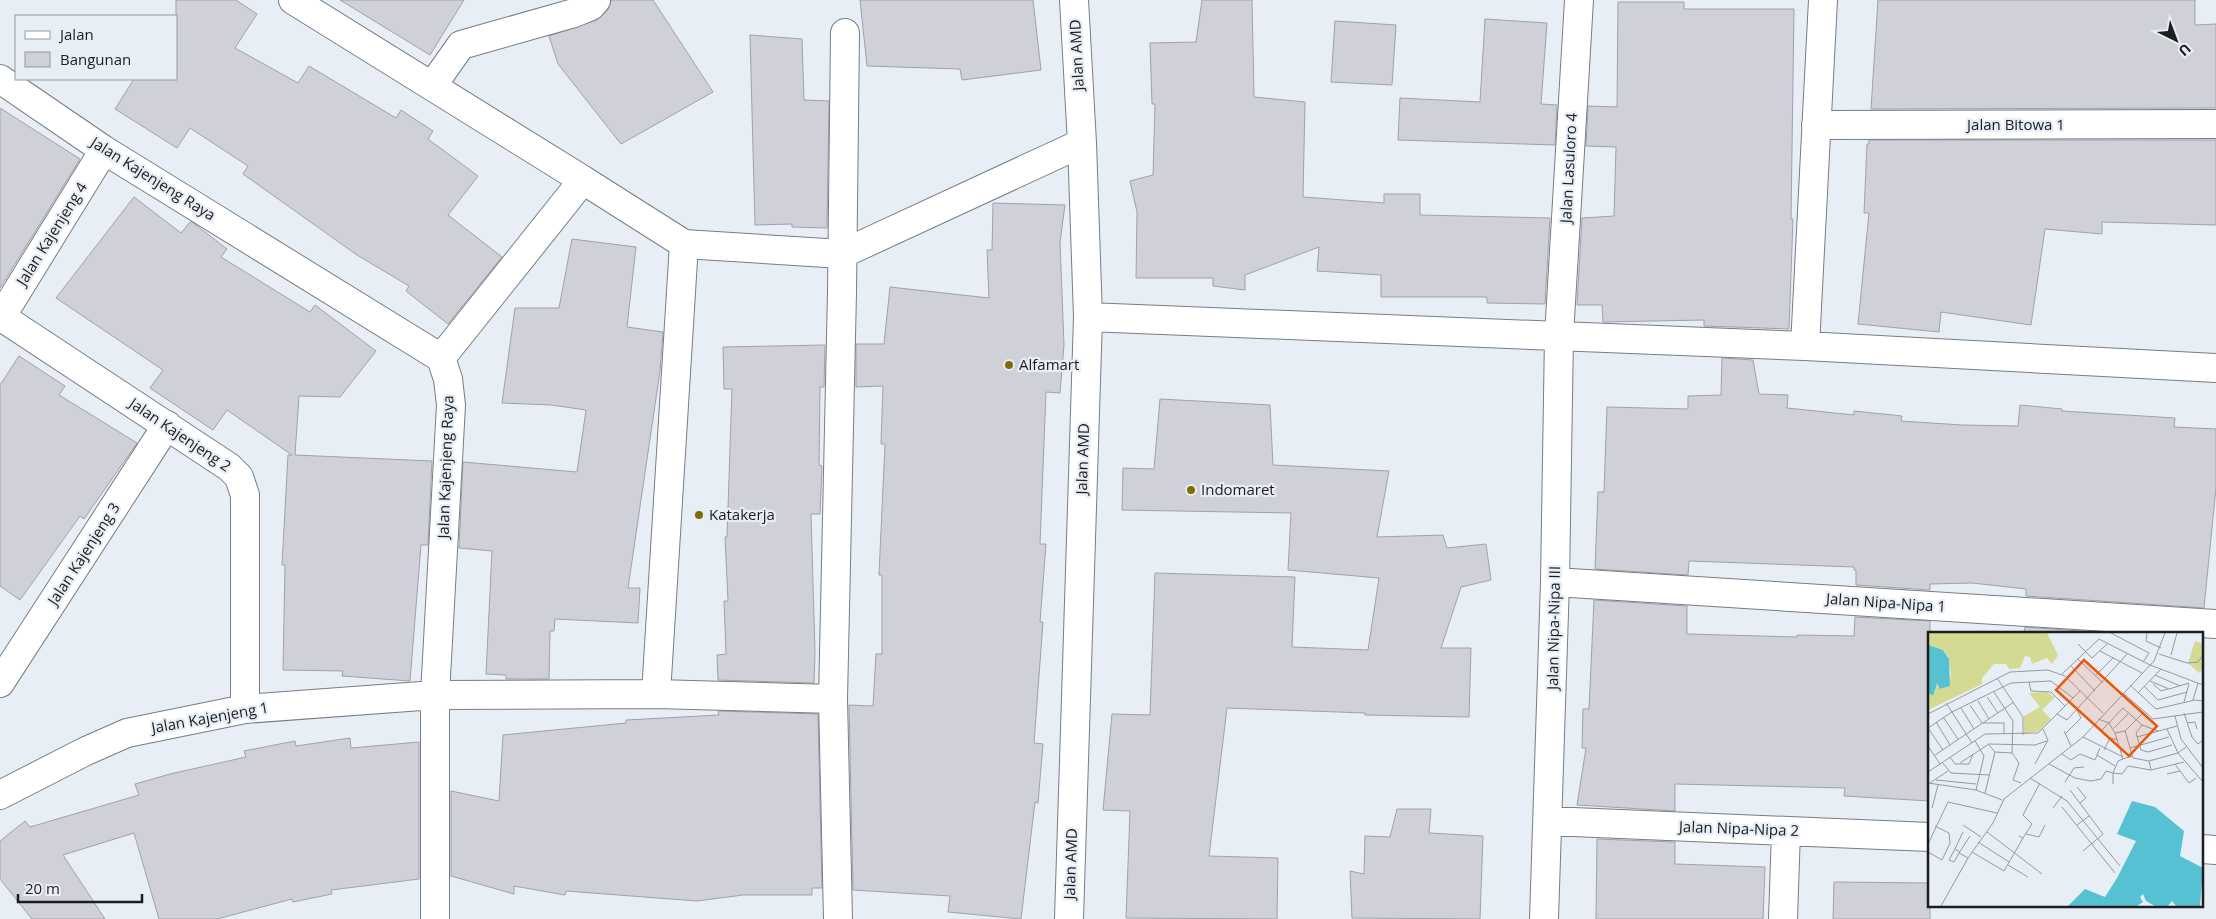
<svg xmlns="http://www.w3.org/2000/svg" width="2216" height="919" font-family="'Open Sans',sans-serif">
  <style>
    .building { fill: #d0d0d9; stroke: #a0a1a9 }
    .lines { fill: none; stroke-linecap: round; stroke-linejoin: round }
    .minor-casing { stroke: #777d83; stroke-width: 30 }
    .minor { stroke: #fff; stroke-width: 28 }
    .poi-dot { fill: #806b05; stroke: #e8eef5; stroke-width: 2 }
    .labels { text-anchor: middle; stroke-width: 4.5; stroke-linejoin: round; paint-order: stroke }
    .street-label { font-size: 15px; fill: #1b1d1f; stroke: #e8eef5 }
    .poi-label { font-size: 15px; fill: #1b1d1f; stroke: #e8eef5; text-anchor: start }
    .inset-road { fill: none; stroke: #969a9f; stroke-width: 1 }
    .view { fill: #e8590c; fill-opacity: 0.15; stroke: #e8590c; stroke-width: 2.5 }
    .inset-edge { fill: none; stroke: #1b1d1f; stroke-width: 2.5 }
  </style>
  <rect width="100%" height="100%" fill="#e8eef5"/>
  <path class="building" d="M 176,0 L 236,0 L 257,14 L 235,48 L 298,83 L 309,66 L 396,118 L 401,110 L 433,131 L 428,139 L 478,176 L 448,215 L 502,257 L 448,324 L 406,291 L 409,286 L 357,255 L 243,174 L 248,166 L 190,128 L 177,148 L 115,109 L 134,79 L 176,79 Z
    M 340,0 L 464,0 L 430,55 Z
    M 611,0 L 653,0 L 713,92 L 621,144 L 558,64 L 549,36 L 597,20 L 608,10 Z
    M 860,0 L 1033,0 L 1041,70 L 962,80 L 960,69 L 867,66 Z
    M 1202,0 L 1252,0 L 1254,97 L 1305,102 L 1303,197 L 1384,203 L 1384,194 L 1420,194 L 1420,215 L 1550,218 L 1545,304 L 1487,303 L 1487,297 L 1381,297 L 1381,275 L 1317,271 L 1319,247 L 1245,275 L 1245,290 L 1213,286 L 1213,278 L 1136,278 L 1137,212 L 1130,181 L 1153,175 L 1155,104 L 1152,104 L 1150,43 L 1196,42 Z
    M 1878,0 L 2195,0 L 2195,25 L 2216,24 L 2216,108 L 1871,109 Z
    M 1618,2 L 1684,2 L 1684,9 L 1794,9 L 1791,219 L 1793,219 L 1789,329 L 1704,326 L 1704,320 L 1603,322 L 1602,305 L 1577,305 L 1582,218 L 1614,216 L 1616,147 L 1586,146 L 1588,106 L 1617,107 Z
    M 1485,19 L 1547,23 L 1541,104 L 1557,105 L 1555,145 L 1398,140 L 1400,98 L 1480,102 Z
    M 1335,21 L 1396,25 L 1392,85 L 1331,82 Z
    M 750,35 L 802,39 L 804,100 L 829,101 L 827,228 L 792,227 L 792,224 L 755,225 Z
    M 0,108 L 80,159 L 0,288 Z
    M 1869,140 L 2216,140 L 2216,225 L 2102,222 L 2102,234 L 2045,229 L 2031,325 L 1941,312 L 1939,332 L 1858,324 L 1869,213 L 1864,213 L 1867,144 L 1869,144 Z
    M 134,197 L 181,233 L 190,222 L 192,222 L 227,249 L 221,257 L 310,312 L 315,305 L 376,351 L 340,397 L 299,396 L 295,455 L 432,461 L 428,545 L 421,545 L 410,681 L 342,676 L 343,671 L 283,670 L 285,565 L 282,565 L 288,455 L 292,455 L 227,410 L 213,430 L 150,388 L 163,370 L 56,298 Z
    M 993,203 L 1065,205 L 1060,242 L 1064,345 L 1060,393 L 1046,392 L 1040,544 L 1046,544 L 1040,622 L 1043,622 L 1034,743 L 1043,744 L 1038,803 L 1035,802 L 1021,919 L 948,912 L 950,896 L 853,890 L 849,705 L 873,706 L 876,654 L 882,654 L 882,575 L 879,575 L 885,444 L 881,444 L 883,386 L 856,387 L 856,344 L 884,344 L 890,287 L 989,298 L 987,250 L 992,250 Z
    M 572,239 L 636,247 L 627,327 L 663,332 L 660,371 L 628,588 L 640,588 L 638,623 L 555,619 L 554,631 L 550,631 L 549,679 L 506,679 L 506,675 L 486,674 L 492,551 L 459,548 L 463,462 L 577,472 L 586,410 L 551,405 L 502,403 L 515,308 L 559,308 Z
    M 825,345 L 824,387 L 820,387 L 819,465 L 822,466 L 820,514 L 811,514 L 815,652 L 814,683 L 718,680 L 717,655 L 726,654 L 724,601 L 728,601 L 725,537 L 727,537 L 732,389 L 724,389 L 723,347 Z
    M 19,356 L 65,386 L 59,395 L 137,443 L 84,519 L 80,516 L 20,600 L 0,586 L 0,385 Z
    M 1722,358 L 1753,360 L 1759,394 L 1788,395 L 1787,408 L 1854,415 L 1854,411 L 1902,416 L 1901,421 L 1962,425 L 2018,426 L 2020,405 L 2062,409 L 2062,411 L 2175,418 L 2174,427 L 2216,429 L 2216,488 L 2204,608 L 2026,596 L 2026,589 L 1972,583 L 1930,584 L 1930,590 L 1856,585 L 1856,570 L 1854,570 L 1854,567 L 1689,561 L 1688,575 L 1595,569 L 1598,492 L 1604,492 L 1607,407 L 1688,409 L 1688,396 L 1721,395 Z
    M 1160,399 L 1270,405 L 1273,465 L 1389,471 L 1377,537 L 1443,535 L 1447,548 L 1486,544 L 1491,580 L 1461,587 L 1441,648 L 1471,648 L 1469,717 L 1365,715 L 1365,713 L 1227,708 L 1209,856 L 1278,858 L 1277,919 L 1126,918 L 1130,811 L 1103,810 L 1112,714 L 1150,715 L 1155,573 L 1295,577 L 1292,647 L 1368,650 L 1379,578 L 1288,570 L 1291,513 L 1122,510 L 1123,468 L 1154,469 Z
    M 1594,600 L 1687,606 L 1687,634 L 1797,637 L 1797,635 L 1854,636 L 1855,617 L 1930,621 L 1930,801 L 1844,796 L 1845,788 L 1675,784 L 1675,811 L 1577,805 L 1586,748 L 1582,748 L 1583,709 L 1589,709 Z
    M 2025,627 L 2107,633 L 2024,633 Z
    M 718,711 L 818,714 L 822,888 L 812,888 L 812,895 L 743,895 L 697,901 L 566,891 L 565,895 L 514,886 L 514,894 L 451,876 L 451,791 L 499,801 L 503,735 L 626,723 L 626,720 L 719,715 Z
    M 350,738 L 351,748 L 419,742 L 419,879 L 331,890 L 332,894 L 293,902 L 292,899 L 217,919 L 159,919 L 134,833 L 63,855 L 105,919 L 32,919 L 0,879 L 0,841 L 25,821 L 30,827 L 139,795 L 135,784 L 170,774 L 246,757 L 244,751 L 295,741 L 296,746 Z
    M 1397,809 L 1431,809 L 1429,833 L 1483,836 L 1480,919 L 1352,918 L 1350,871 L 1364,874 L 1365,836 L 1390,837 Z
    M 1597,839 L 1675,842 L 1675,864 L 1765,867 L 1763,919 L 1596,919 Z
    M 1834,882 L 1930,883 L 1930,919 L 1833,919 Z"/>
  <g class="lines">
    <defs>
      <path id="minor" d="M 293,0 L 583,180
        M 0,79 L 104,150 L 441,358 L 448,379 L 451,405 L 435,695 L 435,919
        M 432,86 L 461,45 L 574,13 L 591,6 L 596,0
        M 1816,125 L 2216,124
        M 0,316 L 229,467 L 239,477 L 245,495 L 245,709
        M 1088,317 L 1805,346 L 2216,368
        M 0,319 L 104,150
        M 1805,346 L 1823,0
        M 441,358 L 583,180 L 684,244 L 842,254 L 1082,143
        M 1555,582 L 2216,624
        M 0,683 L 167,425
        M 656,694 L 684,244
        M 833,699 L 838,919
        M 0,795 L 86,751 L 127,733 L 245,709 L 435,695 L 656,694 L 833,699 L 842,292 L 845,33
        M 1549,821 L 1930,837
        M 2202,849 L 2216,850
        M 1069,919 L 1088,317 L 1082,143 L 1074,0
        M 1544,919 L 1555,582 L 1559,336 L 1579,0
        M 1783,919 L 1786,831"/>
    </defs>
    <use href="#minor" class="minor-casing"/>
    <use href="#minor" class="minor"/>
  </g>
  <g class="poi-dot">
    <circle cx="1009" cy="365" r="5"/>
    <circle cx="1191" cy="490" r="5"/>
    <circle cx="699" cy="515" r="5"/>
  </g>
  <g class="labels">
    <g class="street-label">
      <text transform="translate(1077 55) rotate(-93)" y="5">Jalan AMD</text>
      <text x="2016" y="130">Jalan Bitowa 1</text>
      <text transform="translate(1569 168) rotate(-87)" y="5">Jalan Lasuloro 4</text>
      <text transform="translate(153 179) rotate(32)" y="5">Jalan Kajenjeng Raya</text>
      <text transform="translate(52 234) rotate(-58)" y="5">Jalan Kajenjeng 4</text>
      <text transform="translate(180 435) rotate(34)" y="5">Jalan Kajenjeng 2</text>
      <text transform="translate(1083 459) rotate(-88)" y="5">Jalan AMD</text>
      <text transform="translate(446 467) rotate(-88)" y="5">Jalan Kajenjeng Raya</text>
      <text transform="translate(84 554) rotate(-57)" y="5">Jalan Kajenjeng 3</text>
      <text transform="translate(1886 603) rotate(4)" y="5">Jalan Nipa-Nipa 1</text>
      <text transform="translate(1554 628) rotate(-89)" y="5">Jalan Nipa-Nipa III</text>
      <text transform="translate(210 718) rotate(-10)" y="5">Jalan Kajenjeng 1</text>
      <text transform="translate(1739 829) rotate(2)" y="5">Jalan Nipa-Nipa 2</text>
      <text transform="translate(1071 864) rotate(-88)" y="5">Jalan AMD</text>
    </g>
    <g class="poi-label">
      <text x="1019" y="370">Alfamart</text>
      <text x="1201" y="495">Indomaret</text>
      <text x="709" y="520">Katakerja</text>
    </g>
  </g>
  <g transform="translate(1928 632)">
    <rect width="275" height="275" fill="#e8eef5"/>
    <path d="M 0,1 L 119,1 L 130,23 L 124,32 L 119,26 L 104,32 L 102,25 L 97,24 L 92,36 L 81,37 L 78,32 L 66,32 L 54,46 L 54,52 L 0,78 L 0,61 L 4,64 L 9,51 L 12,57 L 21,54 L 23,41 L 20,24 L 15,18 L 0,13 ZM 267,9 L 275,12 L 275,37 L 271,41 L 260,31 ZM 118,60 L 127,65 L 114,78 L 123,87 L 111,99 L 96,102 L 96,84 L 112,75 L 101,61 Z" fill="#d4da91"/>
    <path d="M 0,13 L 15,18 L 21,27 L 22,54 L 12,57 L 9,51 L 5,64 L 0,61 ZM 204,169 L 227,175 L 256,199 L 252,224 L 275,236 L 272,274 L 248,274 L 244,269 L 240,274 L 227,274 L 218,269 L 215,262 L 212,265 L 215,270 L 209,274 L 140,274 L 157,257 L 177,265 L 189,246 L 208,209 L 189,202 Z" fill="#55c1d2"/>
    <path class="inset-road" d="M 183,1 L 221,21 L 215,30M 219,1 L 218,9 L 233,16M 150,12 L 164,26 L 180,11M 172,19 L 214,41M 231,22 L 259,31 L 270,30 L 275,23M 243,23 L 249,1M 150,27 L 175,51M 222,33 L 275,53M 143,34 L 167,59M 134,42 L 171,7 L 222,33M 227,43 L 252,54M 167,44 L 185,26M 69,46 L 95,85 L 95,103M 222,49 L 241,57 L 261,51M 101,50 L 103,59 L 123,60 L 137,74M 225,52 L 233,59 L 240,57M 202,53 L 228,77 L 267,68 L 275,69M 216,54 L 230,68 L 259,60M 66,60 L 85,89 L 84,121M 195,61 L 225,87 L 275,80M 210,61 L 233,37M 59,65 L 70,81M 265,68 L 270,51M 50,69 L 61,87M 256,70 L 261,52M 18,71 L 44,111M 42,73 L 54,91M 33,76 L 46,97M 215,81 L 197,99 L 205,126 L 221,129 L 250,121 L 258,115M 256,81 L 264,105 L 270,112 L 275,108M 0,82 L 82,40 L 120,38 L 137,44 L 175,81M 129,82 L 139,88 L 200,21M 247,84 L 253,107 L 275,136M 15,85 L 30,107M 170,87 L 181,91 L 187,101 L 197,99M 8,90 L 22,113M 55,91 L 76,91 L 76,102M 259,91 L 267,90 L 269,97M 214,93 L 208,101 L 213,118 L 220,120 L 244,113M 0,96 L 24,80 L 83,51 L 123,49 L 145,66M 0,96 L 15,118M 186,96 L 200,82M 239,97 L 250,121 L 275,150M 174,98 L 195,76 L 214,93 L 230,99M 136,99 L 143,114M 187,101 L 195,127 L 204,124M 137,102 L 153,86 L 149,78M 155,105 L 195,125M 209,105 L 249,94M 47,109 L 56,124 L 48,158M 61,113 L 67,120 L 84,121M 0,114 L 12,132M 202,116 L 241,105M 176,118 L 182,106 L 190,108M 84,121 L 91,131 L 85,148 L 93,151M 134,122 L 143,128 L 152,122 L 167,128 L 172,116M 7,123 L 86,70M 169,123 L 187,134M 22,125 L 27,132 L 41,132 L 45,122M 195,127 L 190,129 L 185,141 L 194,142 L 200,134 L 223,138M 221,129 L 223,138 L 256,130M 14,130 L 23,141 L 61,143M 32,131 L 61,112 L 107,113 L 119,109M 107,132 L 120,108 L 115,97M 121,132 L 147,146 L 163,149 L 173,147 L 178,139 L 185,141 L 185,152M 252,139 L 261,151 L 268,146M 0,140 L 57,102 L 110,101 L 152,59M 239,142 L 252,139 L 247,132M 102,146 L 139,169 L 192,234M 8,148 L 48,152M 137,150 L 146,136 L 156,135M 0,151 L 48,158 L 74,168M 2,151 L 20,139M 149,155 L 158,166 L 152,171M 142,158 L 175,202 L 155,219M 57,161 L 67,120M 134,175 L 187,241M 4,176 L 10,153M 125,176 L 134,164M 35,193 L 53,205M 149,193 L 161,184M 59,200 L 114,242M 98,202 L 111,205 L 117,193M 91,204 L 95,206 L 104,192 L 95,183 L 112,151M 50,210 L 81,230M 0,212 L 20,170 L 69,181M 27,217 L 35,200M 0,220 L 14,228 L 22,211 L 21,201 L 7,194M 44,220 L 76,239 L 95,206M 31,221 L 26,230 L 21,228 L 27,217 L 32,220M 40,226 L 31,221 L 42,204M 80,233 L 100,245M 13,274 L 40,226 L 65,191 L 76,167 L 155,105 L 226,29 L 237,1"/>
    <path class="view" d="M 156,28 L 229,94 L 201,124 L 128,58 Z"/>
    <rect width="275" height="275" class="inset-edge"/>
  </g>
  <rect x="15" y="15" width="162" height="65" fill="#e8eef5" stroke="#969a9f"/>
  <rect x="25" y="31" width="25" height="8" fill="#ffffff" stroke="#969a9f"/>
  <text x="60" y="40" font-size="15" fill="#1b1d1f">Jalan</text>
  <rect x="25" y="52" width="25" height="15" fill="#d0d0d9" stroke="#969a9f"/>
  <text x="60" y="65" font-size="15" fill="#1b1d1f">Bangunan</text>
  <g transform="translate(2176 40) rotate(138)" stroke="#e8eef5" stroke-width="4" paint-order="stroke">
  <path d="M0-4L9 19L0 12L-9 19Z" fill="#1b1d1f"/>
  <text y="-8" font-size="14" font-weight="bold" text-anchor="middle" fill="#1b1d1f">U</text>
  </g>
  <path d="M18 894v8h124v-8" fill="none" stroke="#1b1d1f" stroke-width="2.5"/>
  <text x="25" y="894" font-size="15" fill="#1b1d1f" stroke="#e8eef5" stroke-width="4" paint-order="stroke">20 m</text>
</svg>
